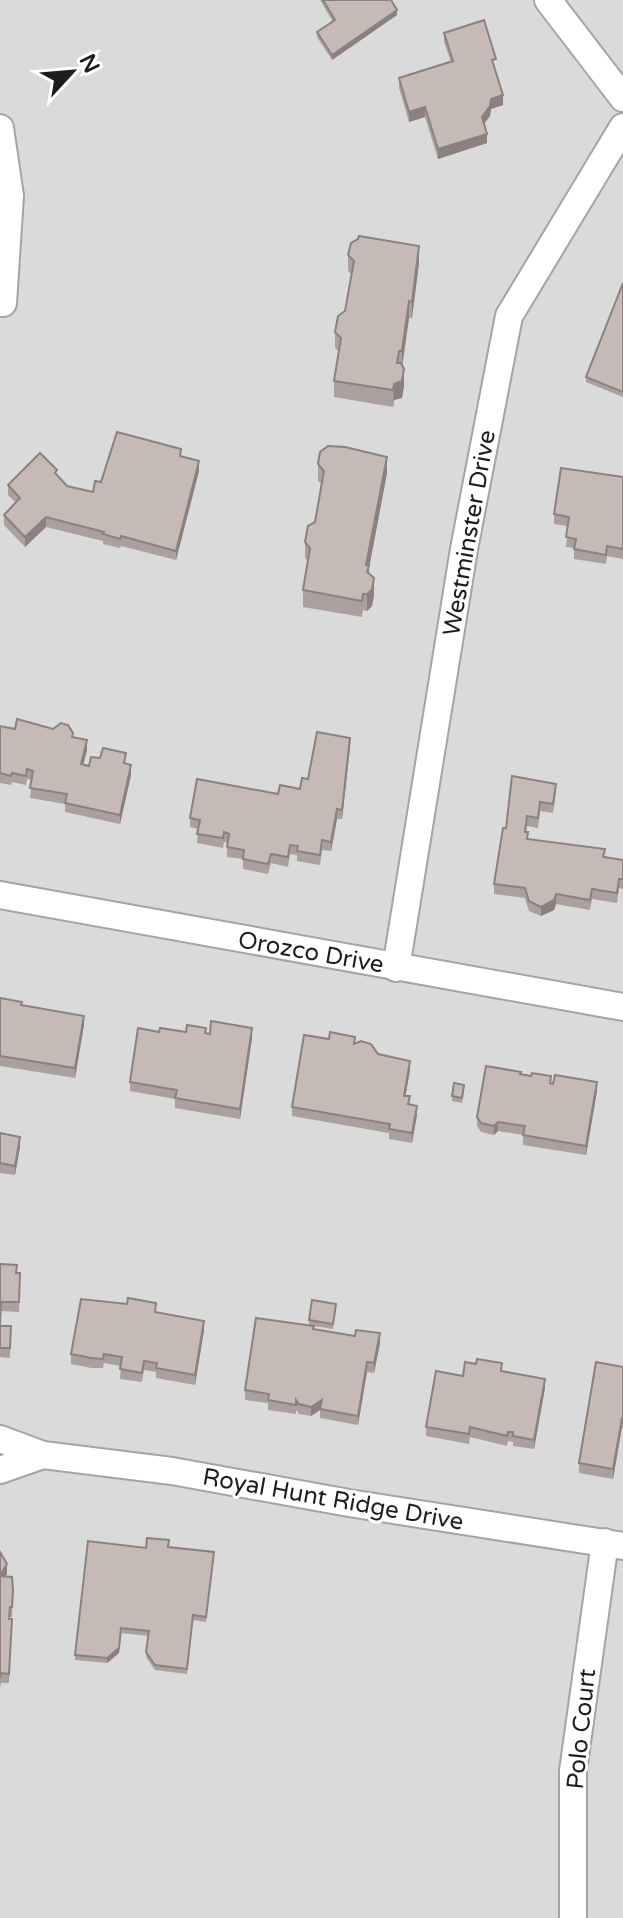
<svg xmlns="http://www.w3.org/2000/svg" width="623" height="1918" font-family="'Varela Round',sans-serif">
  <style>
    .residential { fill: #dbdada }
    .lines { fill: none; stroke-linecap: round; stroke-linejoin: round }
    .minor-casing { stroke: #a4a4a4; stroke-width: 30 }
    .minor { stroke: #fff; stroke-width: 26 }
    .wall { fill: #aaa09d }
    .shaded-wall { fill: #8b827f }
    .building { fill: #c6bab6; stroke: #8b827f; stroke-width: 2 }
    .labels { text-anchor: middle; stroke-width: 6; stroke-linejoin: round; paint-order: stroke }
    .street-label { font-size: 24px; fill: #1d1d1d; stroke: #fff }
  </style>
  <rect width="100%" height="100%" fill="#eee9e3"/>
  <path class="residential" d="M 0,0 L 623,0 L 623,1918 L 0,1918 Z"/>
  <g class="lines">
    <defs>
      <path id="minor" d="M 548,0 L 623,98
        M 0,128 L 10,196 L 3,303
        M 0,895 L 623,1007
        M 396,968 L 464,549 L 509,316 L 623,127
        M 0,1439 L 43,1455 L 172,1471 L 349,1503 L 623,1546
        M 0,1470 L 43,1455
        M 573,1918 L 573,1771 L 605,1542"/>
    </defs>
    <use href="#minor" class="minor-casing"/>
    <use href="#minor" class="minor"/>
  </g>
  <path class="wall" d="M 320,0 L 391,0 L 397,15 L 332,60 L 317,37 L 317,32 L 333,22 Z
    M 444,33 L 496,69 L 495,69 L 503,105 L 491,109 L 490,116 L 484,124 L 487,143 L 438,159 L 425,117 L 409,122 L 399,88 L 399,78 L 451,62 L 444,42 Z
    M 348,255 L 419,263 L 412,318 L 409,318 L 402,365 L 404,386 L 402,398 L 394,400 L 393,407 L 334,397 L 334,381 L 339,352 L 335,348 L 335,332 L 345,311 L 352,275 L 348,271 Z
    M 623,283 L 623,397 L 586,382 L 586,377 Z
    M 181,456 L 199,471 L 176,560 L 121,546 L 120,548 L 103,544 L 103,541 L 46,527 L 25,547 L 4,525 L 4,515 L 16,503 L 8,495 L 8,485 L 57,475 L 67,486 L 93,492 L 101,482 Z
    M 318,464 L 387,473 L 369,568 L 369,574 L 374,595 L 372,606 L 367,611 L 363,610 L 362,617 L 303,607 L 303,590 L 308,562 L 305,558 L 305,542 L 315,522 L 322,484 L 318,481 Z
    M 623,477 L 623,559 L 607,556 L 606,564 L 574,559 L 574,548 L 566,547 L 568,526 L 554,524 L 554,514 Z
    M 0,726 L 73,737 L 87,750 L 83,765 L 89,766 L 126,764 L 131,775 L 120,824 L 65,812 L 65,804 L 30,798 L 32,780 L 27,779 L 26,785 L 12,782 L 11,785 L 0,783 Z
    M 350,747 L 342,819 L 337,819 L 331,851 L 322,850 L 320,865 L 297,861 L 297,855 L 290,854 L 288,867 L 271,863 L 268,874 L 243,869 L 243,859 L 227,857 L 227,843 L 224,842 L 223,848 L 197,843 L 198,829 L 190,827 L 190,818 L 278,794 L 300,789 L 308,779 Z
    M 512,776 L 556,793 L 553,813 L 540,811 L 538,828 L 527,826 L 526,832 L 528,839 L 623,860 L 623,889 L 619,888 L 617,903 L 592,899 L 590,910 L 556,904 L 554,910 L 541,916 L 529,911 L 525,898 L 494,894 L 494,884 L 506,828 Z
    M 0,998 L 84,1025 L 75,1078 L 0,1066 Z
    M 186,1032 L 252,1038 L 240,1119 L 175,1108 L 175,1099 L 130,1091 L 130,1082 Z
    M 355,1043 L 378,1054 L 410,1070 L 405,1096 L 417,1115 L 412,1143 L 389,1139 L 389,1133 L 292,1116 L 292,1107 Z
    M 521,1075 L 551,1083 L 597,1091 L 586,1155 L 523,1145 L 523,1135 L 498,1131 L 494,1135 L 481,1132 L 477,1126 L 477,1117 Z
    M 464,1090 L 462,1103 L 452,1101 L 452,1096 Z
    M 0,1133 L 20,1147 L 15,1175 L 0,1173 Z
    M 0,1264 L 16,1273 L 20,1273 L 19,1312 L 1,1311 L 1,1326 L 11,1326 L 10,1358 L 0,1357 Z
    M 336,1309 L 333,1329 L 314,1326 L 314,1329 L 380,1343 L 374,1373 L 367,1372 L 358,1425 L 320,1418 L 320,1410 L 311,1416 L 299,1414 L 296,1410 L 296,1414 L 268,1410 L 268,1403 L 245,1400 L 245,1390 L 309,1325 L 309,1320 Z
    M 156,1312 L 204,1330 L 195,1385 L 156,1378 L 156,1372 L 144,1370 L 142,1382 L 120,1379 L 121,1366 L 104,1363 L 103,1368 L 91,1368 L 71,1364 L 71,1354 Z
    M 623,1367 L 623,1428 L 622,1427 L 613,1479 L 579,1473 L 579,1463 Z
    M 502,1371 L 545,1388 L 534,1449 L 513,1446 L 513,1442 L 508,1441 L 507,1446 L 470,1437 L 469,1444 L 426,1436 L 426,1427 L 463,1376 Z
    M 168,1547 L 214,1557 L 206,1622 L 193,1620 L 187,1674 L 155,1670 L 146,1657 L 148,1636 L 121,1633 L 119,1653 L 107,1663 L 75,1660 L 75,1655 L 146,1548 Z
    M 0,1552 L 7,1574 L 5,1576 L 13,1591 L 12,1617 L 10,1617 L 9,1683 L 1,1683 L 0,1688 Z"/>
  <path class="shaded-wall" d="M 397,10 L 397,15 L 332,60 L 332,55 Z
    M 503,95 L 503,105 L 491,109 L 490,116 L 482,126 L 482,117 L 491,99 Z
    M 425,107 L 425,117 L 409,122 L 409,112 Z
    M 487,134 L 487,143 L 438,159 L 438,149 Z
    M 419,246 L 419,263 L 412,318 L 412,302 Z
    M 409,301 L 409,318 L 402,368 L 402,351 Z
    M 404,369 L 404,386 L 402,398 L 394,400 L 393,407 L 394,384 Z
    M 387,457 L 387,473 L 369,568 L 369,582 L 366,565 Z
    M 199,461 L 199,471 L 176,560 L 176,551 Z
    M 46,517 L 46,527 L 25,547 L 25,537 Z
    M 374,578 L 374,595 L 372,606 L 367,611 L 367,594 Z
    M 350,738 L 350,747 L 342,819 L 342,810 Z
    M 87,740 L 87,750 L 81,774 L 81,764 Z
    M 131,765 L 131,775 L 120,824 L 120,815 Z
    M 337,809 L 337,819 L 331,851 L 331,842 Z
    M 556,894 L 556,904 L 554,910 L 541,916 L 541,907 Z
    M 84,1016 L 84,1025 L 75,1078 L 75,1068 Z
    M 252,1028 L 252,1038 L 240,1119 L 240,1109 Z
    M 410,1061 L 410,1070 L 404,1105 L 404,1096 Z
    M 597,1082 L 597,1091 L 586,1155 L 586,1146 Z
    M 417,1106 L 417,1115 L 412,1143 L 412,1133 Z
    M 498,1122 L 498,1131 L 494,1135 L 494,1126 Z
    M 20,1137 L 20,1147 L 15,1175 L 15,1166 Z
    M 204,1321 L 204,1330 L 195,1385 L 195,1375 Z
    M 380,1333 L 380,1343 L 374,1373 L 374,1363 Z
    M 367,1362 L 367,1372 L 358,1425 L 358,1416 Z
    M 545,1379 L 545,1388 L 534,1449 L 534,1440 Z
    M 322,1400 L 320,1410 L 311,1416 L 311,1407 Z
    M 622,1418 L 622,1427 L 613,1479 L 613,1469 Z
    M 7,1564 L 7,1574 L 0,1584 L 0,1575 Z
    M 121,1633 L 119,1653 L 107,1663 L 107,1658 Z"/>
  <path class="building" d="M 323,0 L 391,0 L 397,10 L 332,55 L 317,32 L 335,20 Z
    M 484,20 L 496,59 L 492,60 L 503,95 L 491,99 L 490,106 L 482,117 L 487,134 L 438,149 L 425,107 L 409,112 L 399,78 L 453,61 L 444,33 Z
    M 359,236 L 419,246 L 412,302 L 409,301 L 402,351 L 399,351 L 397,363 L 401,363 L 404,369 L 402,381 L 394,384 L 393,390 L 334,381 L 341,338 L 335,332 L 338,316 L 345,311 L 354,261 L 348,255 L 351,243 L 358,239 Z
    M 623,283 L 623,392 L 586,377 Z
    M 117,432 L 181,449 L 180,456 L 199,461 L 176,551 L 121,536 L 120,539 L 103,534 L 104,532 L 46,517 L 25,537 L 4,515 L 20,498 L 8,485 L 40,453 L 57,470 L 55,473 L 67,486 L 93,492 L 95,481 L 101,482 Z
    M 328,446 L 345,447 L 387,457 L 366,565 L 369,565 L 367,572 L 374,578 L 372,590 L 367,594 L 363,594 L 362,601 L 303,590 L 310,548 L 305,542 L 308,526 L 315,522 L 324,471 L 318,464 L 320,452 Z
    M 561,468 L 623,477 L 623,549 L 607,546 L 606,555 L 574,549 L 576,539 L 566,537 L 569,517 L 554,514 Z
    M 17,719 L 53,729 L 61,723 L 68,725 L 73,733 L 72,737 L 87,740 L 81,764 L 89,766 L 91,757 L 100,758 L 103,748 L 126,753 L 124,763 L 131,765 L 120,815 L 65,803 L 67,794 L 30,788 L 33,771 L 27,769 L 26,776 L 12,773 L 11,776 L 0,773 L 0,726 L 15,729 Z
    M 317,732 L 350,738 L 342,810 L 337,809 L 331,842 L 322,840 L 320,855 L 297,851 L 298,846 L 290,845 L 288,857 L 271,854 L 268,864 L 243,859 L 244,850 L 227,847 L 229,834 L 224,832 L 223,838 L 197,834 L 200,820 L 190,818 L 197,779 L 278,794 L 280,785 L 300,789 L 302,778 L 308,779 Z
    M 512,776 L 556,784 L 553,804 L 540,802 L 538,818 L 527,816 L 525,832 L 528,832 L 527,839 L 605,849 L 603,857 L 623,860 L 623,879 L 619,879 L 617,893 L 592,889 L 590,900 L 556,894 L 554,900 L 541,907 L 529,901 L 525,888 L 494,884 L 503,828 L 506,828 Z
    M 0,998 L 22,1002 L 21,1005 L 84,1016 L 75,1068 L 0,1056 Z
    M 211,1021 L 252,1028 L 240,1109 L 175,1098 L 177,1090 L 130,1082 L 138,1028 L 159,1032 L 160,1028 L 186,1032 L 187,1025 L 206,1028 L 205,1033 L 210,1034 Z
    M 330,1032 L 355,1037 L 354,1044 L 361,1041 L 371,1044 L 378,1054 L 410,1061 L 404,1096 L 410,1096 L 408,1104 L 417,1106 L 412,1133 L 389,1129 L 390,1124 L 292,1107 L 304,1035 L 329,1039 Z
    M 486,1066 L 521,1072 L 520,1074 L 531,1076 L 532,1073 L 551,1076 L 550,1083 L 553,1084 L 555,1075 L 597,1082 L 586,1146 L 523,1135 L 525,1126 L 498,1122 L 494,1126 L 481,1123 L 477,1117 Z
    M 454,1083 L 464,1085 L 462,1098 L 452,1096 Z
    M 0,1133 L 20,1137 L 15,1166 L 0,1163 Z
    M 0,1264 L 17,1265 L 16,1273 L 20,1273 L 19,1302 L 1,1302 L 0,1326 L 11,1326 L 10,1348 L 0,1348 Z
    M 128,1298 L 156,1303 L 155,1312 L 204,1321 L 195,1375 L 156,1368 L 157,1363 L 144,1361 L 142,1373 L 120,1369 L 122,1357 L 104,1354 L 103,1359 L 91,1358 L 71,1354 L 81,1299 L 127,1304 Z
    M 312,1300 L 336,1304 L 333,1324 L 309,1320 Z
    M 256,1318 L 314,1326 L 313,1329 L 355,1336 L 356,1330 L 380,1333 L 374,1363 L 367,1362 L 358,1416 L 320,1409 L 322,1400 L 311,1407 L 299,1404 L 296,1400 L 296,1405 L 268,1400 L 269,1394 L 245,1390 Z
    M 477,1359 L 502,1363 L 501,1371 L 545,1379 L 534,1440 L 513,1436 L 513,1432 L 508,1432 L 507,1436 L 470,1427 L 469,1434 L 426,1427 L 436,1371 L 463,1376 L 465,1362 L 476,1364 Z
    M 596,1362 L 623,1367 L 623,1418 L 622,1418 L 613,1469 L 579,1463 Z
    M 147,1538 L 169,1540 L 168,1547 L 214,1552 L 206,1617 L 193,1615 L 187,1669 L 155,1665 L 146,1652 L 149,1631 L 121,1628 L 119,1648 L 107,1658 L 75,1655 L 88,1541 L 146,1548 Z
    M 0,1552 L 7,1564 L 0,1575 Z
    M 0,1576 L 12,1577 L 13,1591 L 12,1607 L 10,1607 L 9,1619 L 12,1619 L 9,1674 L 1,1673 L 0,1678 Z"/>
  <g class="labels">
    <g class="street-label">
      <text transform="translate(469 533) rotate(-80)" y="8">Westminster Drive</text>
      <text transform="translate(311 952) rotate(10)" y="8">Orozco Drive</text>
      <text transform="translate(333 1499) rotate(10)" y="8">Royal Hunt Ridge Drive</text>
      <text transform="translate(581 1729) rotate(-84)" y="8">Polo Court</text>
    </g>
  </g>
  <g transform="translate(72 72) rotate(64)" stroke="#ffffff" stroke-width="6" paint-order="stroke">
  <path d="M0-6L14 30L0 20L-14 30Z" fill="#1d1d1d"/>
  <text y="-12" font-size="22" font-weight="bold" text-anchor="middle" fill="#1d1d1d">N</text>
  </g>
</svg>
